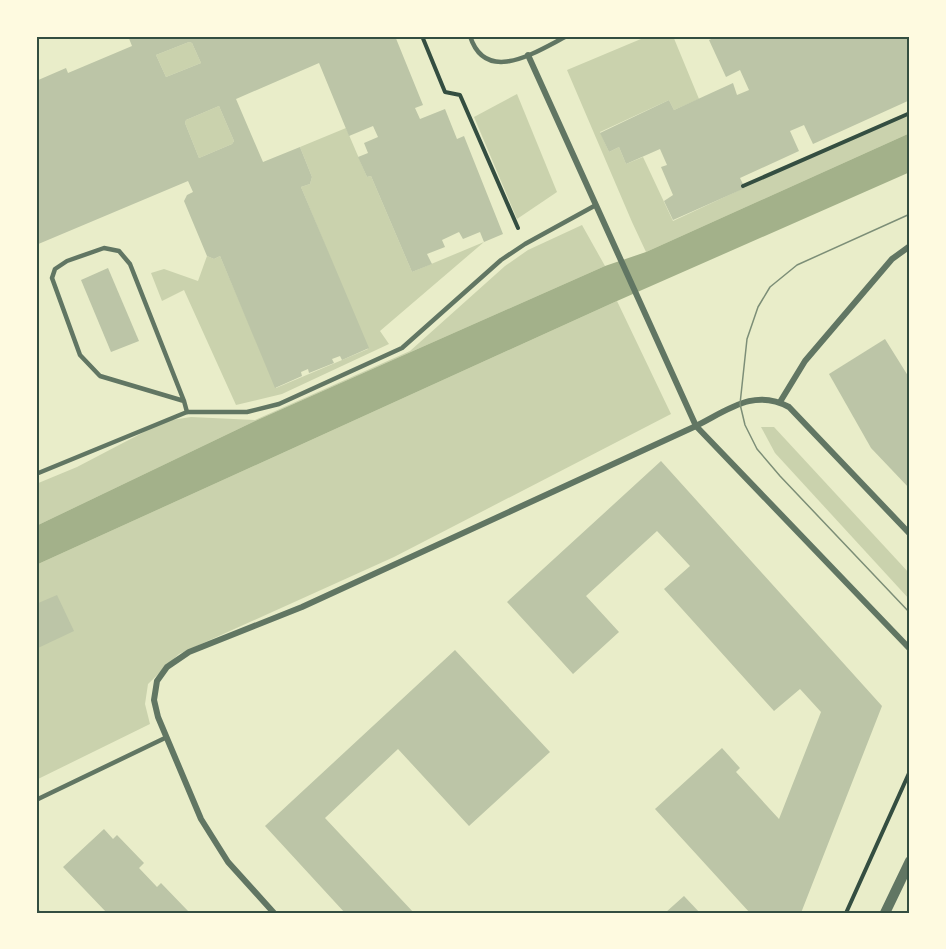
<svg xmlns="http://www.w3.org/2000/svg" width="946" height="949" font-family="Lato,sans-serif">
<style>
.green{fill:#cad2ad}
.water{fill:#a3b18a}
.building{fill:#bcc5a7;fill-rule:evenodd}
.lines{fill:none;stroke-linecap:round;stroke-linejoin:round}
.path{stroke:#344e41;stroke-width:4}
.service{stroke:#617663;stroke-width:4.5}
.minor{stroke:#617663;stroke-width:6}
.tertiary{stroke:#617663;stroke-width:10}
.tram{stroke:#7c8e77;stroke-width:1.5}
.neatline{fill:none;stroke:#344e41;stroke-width:2}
</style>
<rect width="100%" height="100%" fill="#e9edc9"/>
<!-- green -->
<g class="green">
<polygon points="648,36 673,36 699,99 674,110 669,100 600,132 609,152 619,147 626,164 643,157 673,221 744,188 744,185 910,114 910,133 646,252 632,222 567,70"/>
<polygon points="189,42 192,43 201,63 166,77 156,55"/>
<polygon points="517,94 557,192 517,219 474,117"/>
<polygon points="219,106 234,141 232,144 199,158 185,123 186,120"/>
<polygon points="346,128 367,177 371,176 412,272 484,242 380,331 389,344 282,394 236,405 184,290 162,301 151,273 164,269 198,281 207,256 214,259 220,256 276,388 368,349 301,187 310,184 312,177 300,147"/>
<polygon points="582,225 605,266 255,421 36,526 36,484 77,467 165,421 191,417 255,420 410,351 505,266 528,250"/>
<polygon points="617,301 671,414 394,557 179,654 148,684 145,704 150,724 36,780 36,565"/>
<polygon points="761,427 774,427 910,574 910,600 775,453"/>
</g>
<!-- water -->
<polygon class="water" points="910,133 910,172 617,301 36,565 36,526 255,421 605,266 646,252"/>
<!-- building -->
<g class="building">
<path d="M128,36H395L423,105L415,108L420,119L445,109L457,139L464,136L503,234L484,242L480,232L463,239L459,232L442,240L445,247L427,254L432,264L412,272L371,176L367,177L358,157L368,153L364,143L378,137L373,126L349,136L319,63L236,99L263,162L300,147L312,177L310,184L301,187L369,348L342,360L340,356L332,359L334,363L309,373L308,369L301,372L302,376L275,388L220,256L214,259L207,256L184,201L187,195L193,192L188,181L36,245V81L66,68L68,73L132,46ZM189,42L192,43L201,63L166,77L156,55ZM219,106L234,141L232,144L199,158L185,123L186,120Z"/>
<polygon points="718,36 910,36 910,100 813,144 804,125 790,131 799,151 740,178 745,188 673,220 664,201 673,195 661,167 667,165 660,149 626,164 619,147 609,152 600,133 669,100 674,110 733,83 737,95 749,90 740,70 726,77 709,40"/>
<polygon points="108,268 139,341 111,352 81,280"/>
<polygon points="885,339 910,379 910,489 871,448 829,374"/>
<polygon points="661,461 882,706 801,913 750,913 655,809 722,748 740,768 736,772 779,819 821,712 800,689 774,711 664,589 690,566 657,531 586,596 619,632 573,674 507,602"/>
<polygon points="57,595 74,631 38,648 36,644 36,604"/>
<polygon points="455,650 550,752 469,826 398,749 325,818 414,913 345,913 265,826"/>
<polygon points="104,829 113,839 117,835 144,863 139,868 157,887 161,883 188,911 185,913 107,913 63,867"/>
<polygon points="684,896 700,913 665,913"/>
</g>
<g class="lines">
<!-- path -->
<g class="path">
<polyline points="422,36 445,92 460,95 518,228"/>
<polyline points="743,186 910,113"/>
<polyline points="846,913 910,771"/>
</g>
<!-- service -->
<g class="service">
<path d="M470,36C486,86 537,51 567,36"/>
<polyline points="184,401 100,376 80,355 52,278 55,269 67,261 104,248 119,251 130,264 184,401 187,412"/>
<polyline points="36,474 187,412 247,412 279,404 402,348 501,260 525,244 596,205"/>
<polyline points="36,800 165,738"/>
<polyline points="36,909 38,913"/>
</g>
<!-- minor -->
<g class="minor">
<polyline points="528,55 696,426 910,649"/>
<polyline points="780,402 805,361 892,259 910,246"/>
<path d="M274,913L228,862L201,819L158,717L154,700L157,681L167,667L189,652L302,607L696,426C728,410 754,388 789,407L910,534"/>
</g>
<!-- tertiary -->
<polyline class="tertiary" points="885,913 910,861"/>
<!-- tram -->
<polyline class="tram" points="910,214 797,265 770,287 758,307 747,339 740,404 745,425 757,449 780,476 910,613"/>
</g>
<!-- border -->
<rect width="946" height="949" fill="none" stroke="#fefae0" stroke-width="75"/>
<rect x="38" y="38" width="870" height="874" class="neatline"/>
</svg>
